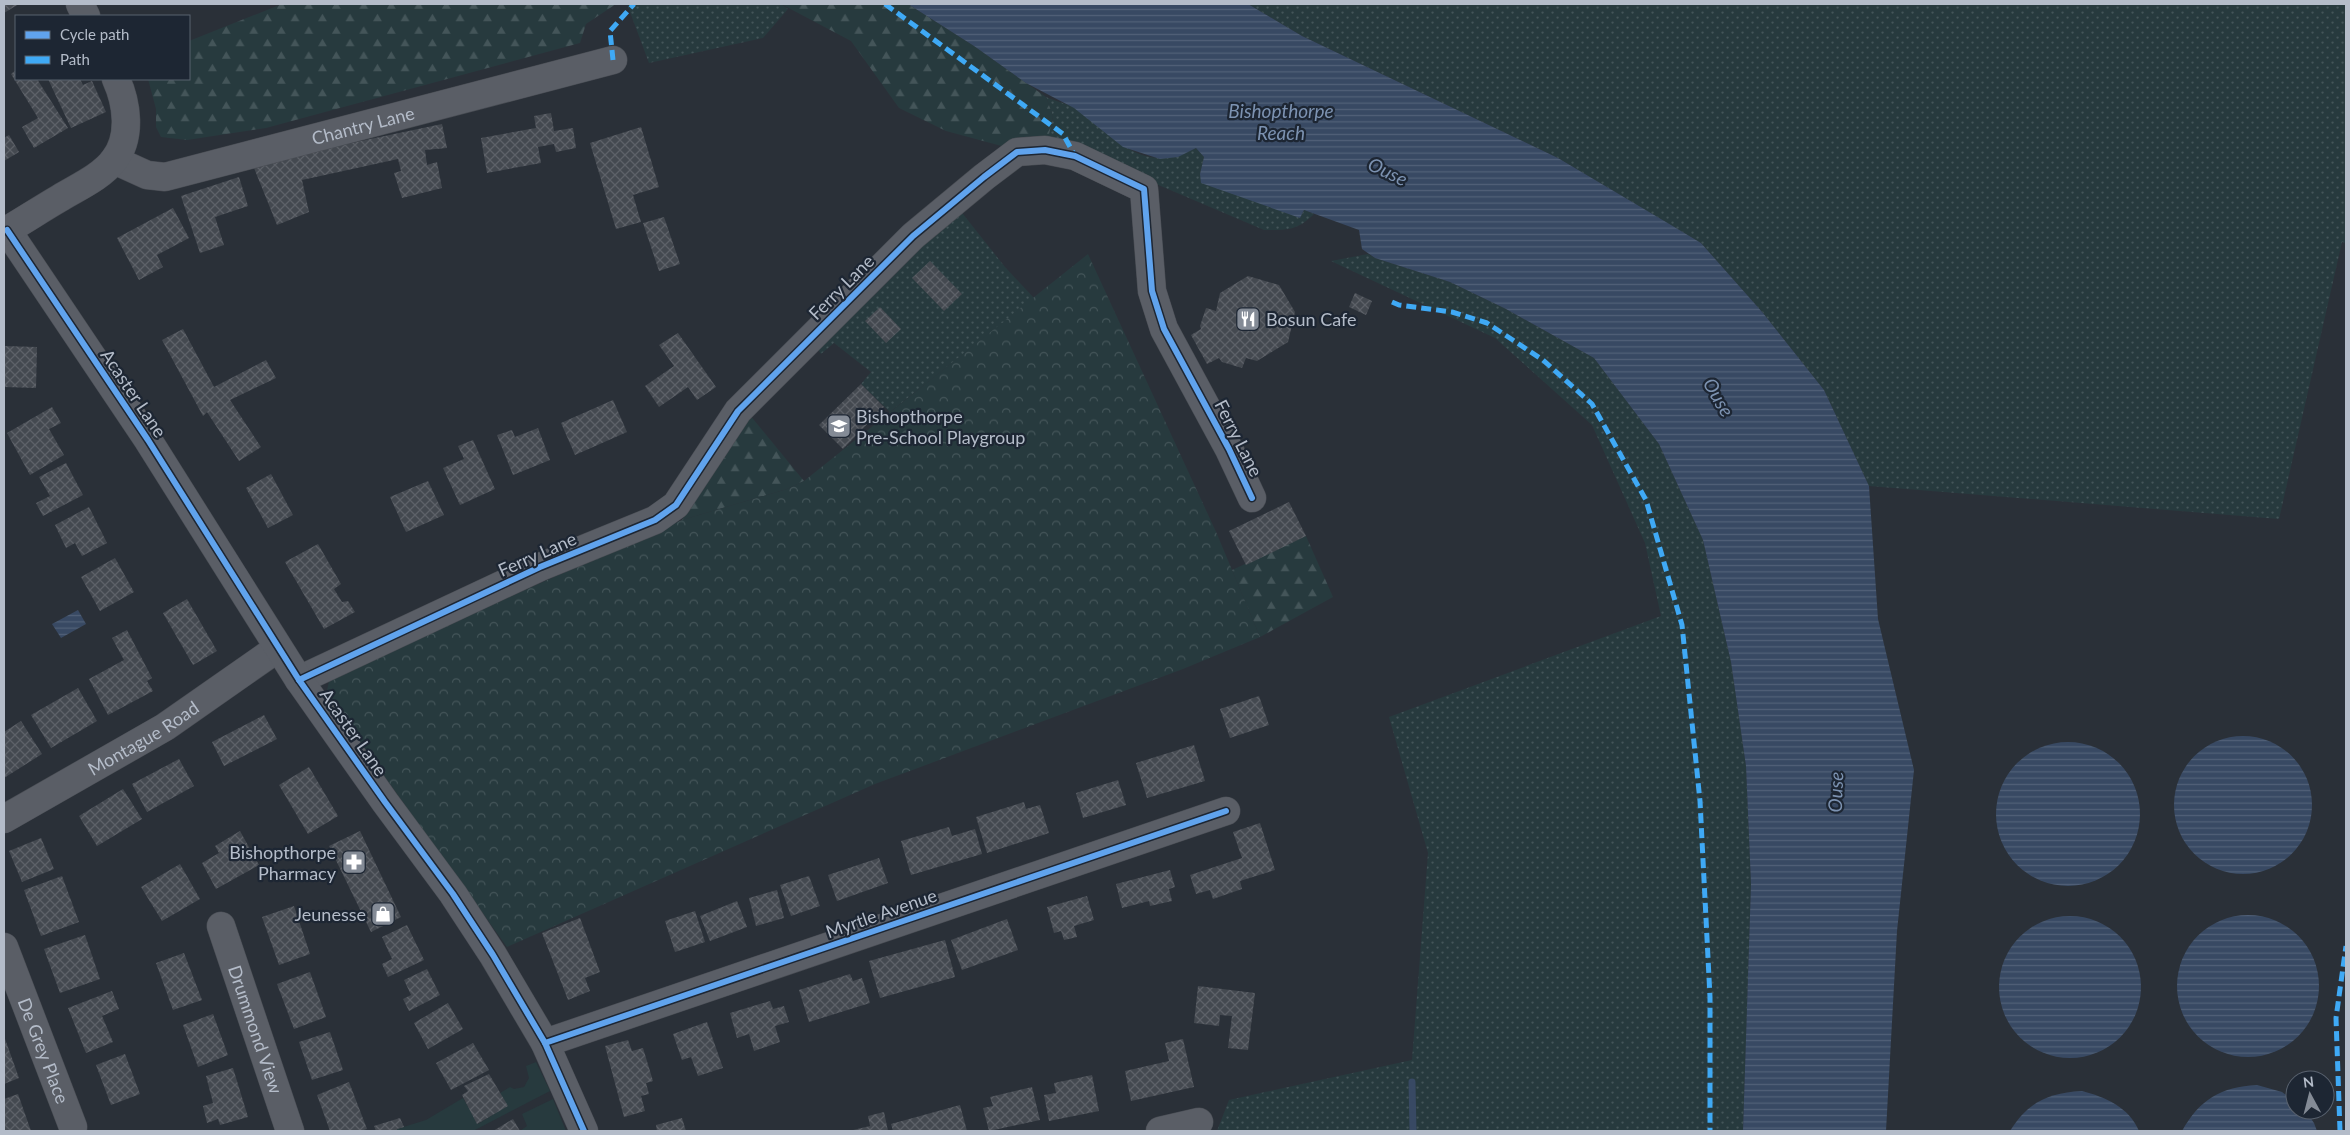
<svg xmlns="http://www.w3.org/2000/svg" width="2350" height="1135" font-family="Lato,sans-serif">
<style>
.grass{fill:url(#grass-dots)}
.forest{fill:url(#forest-firs)}
.park{fill:url(#park-crowns)}
.garden{fill:#273a3e}
.water{fill:url(#water-rules)}
.lines{fill:none;stroke-linecap:round;stroke-linejoin:round}
.stream{stroke:#384963;stroke-width:7}
.building{fill:url(#building-cross-hatch)}
.minor-casing{stroke:#484c53;stroke-width:29}
.tertiary-casing{stroke:#484c53;stroke-width:29}
.minor{stroke:#5a5e66;stroke-width:28}
.tertiary{stroke:#5a5e66;stroke-width:28}
.quiet{stroke:#3fa9f5;stroke-width:5;stroke-dasharray:10 5;stroke-linecap:butt}
.cycleway-casing{stroke:#1d2633;stroke-width:9}
.cycleway{stroke:#60a3ed;stroke-width:6}
.labels{text-anchor:middle;dominant-baseline:central;stroke-width:4.5;stroke-linejoin:round;paint-order:stroke}
.street-label{font-size:18px;fill:#b4bcc9;stroke:#1d2633}
.poi-label{font-size:18px;fill:#b4bcc9;stroke:#1d2633;text-anchor:start}
.water-label{font-size:19px;font-style:italic;fill:#7c92b1;stroke:#1d2633}
</style>
<defs>
<pattern id="grass-dots" width="8" height="8" patternUnits="userSpaceOnUse" patternTransform="scale(1.25)"><rect width="8" height="8" fill="#273a3e"/><path d="M2 2h.1M6 6h.1" fill="none" stroke="#445559" stroke-width="1.8" stroke-linecap="round"/></pattern>
<pattern id="forest-firs" width="22" height="20" patternUnits="userSpaceOnUse" patternTransform="scale(1.25)"><rect width="22" height="20" fill="#273a3e"/><path d="M5 1l3.5 6h-7zM16 11l3.5 6h-7z" fill="#445559"/></pattern>
<pattern id="park-crowns" width="20" height="18" patternUnits="userSpaceOnUse" patternTransform="scale(1.25)"><rect width="20" height="18" fill="#273a3e"/><path d="M2 6a3 3 0 1 1 6 0M12 15a3 3 0 1 1 6 0" fill="none" stroke="#445559"/></pattern>
<pattern id="water-rules" width="6" height="5" patternUnits="userSpaceOnUse" patternTransform="scale(1.25)"><rect width="6" height="5" fill="#384963"/><path d="M0 2.5h6" fill="none" stroke="#526178"/></pattern>
<pattern id="building-cross-hatch" width="8" height="8" patternUnits="userSpaceOnUse" patternTransform="scale(1.25)"><rect width="8" height="8" fill="#444950"/><path d="M0 0l8 8M0 8l8-8" fill="none" stroke="#5d6168"/></pattern>
</defs>
<rect width="100%" height="100%" fill="#2a3038"/>
<!-- grass -->
<g class="grass">
<polygon points="627,4 781,4 788,9 763,38 649,63"/>
<polygon points="1248,4 2346,4 2346,243 2342,242 2279,519 1869,486 1824,390 1763,313 1701,243 1558,158 1302,36"/>
<path d="M1046,97C1055,101 1066,103 1075,108C1119,135 1136,177 1196,148L1204,157L1200,174L1300,218L1304,210L1314,214C1297,231 1287,230 1264,230L1060,143L1047,144L1053,116Z"/>
<polygon points="959,209 1005,267 1034,298 890,412 861,384 871,372 834,343 821,354 817,348"/>
<polygon points="1368,254 1375,258 1450,282 1506,309 1594,358 1659,444 1703,540 1731,662 1746,766 1751,884 1743,1131 1217,1131 1229,1100 1412,1060 1428,853 1389,717 1661,616 1645,543 1592,425 1495,338 1331,261"/>
</g>
<!-- forest -->
<g class="forest">
<polygon points="282,4 616,4 586,24 580,43 266,128 187,140 161,137 156,127 156,109 148,79 189,79 189,41"/>
<polygon points="781,4 908,4 974,46 1046,97 1053,116 1047,144 1009,148 946,131 899,108 851,41"/>
<polygon points="749,414 804,481 787,489 682,520 725,449"/>
<polygon points="1306,536 1333,597 1260,637 1232,570"/>
</g>
<!-- park -->
<polygon class="park" points="1088,254 1217,534 1260,637 1183,669 875,784 507,947 326,695 330,677 682,520 787,489 804,481"/>
<!-- garden -->
<g class="garden">
<polygon points="536,1062 550,1091 473,1131 397,1131 397,1129 426,1120 463,1098 478,1124 507,1106 500,1093 510,1087 514,1089 524,1087 529,1078 526,1066"/>
<polygon points="553,1099 566,1131 520,1131 527,1126 522,1114"/>
</g>
<!-- water -->
<g class="water">
<polygon points="908,4 1248,4 1302,36 1558,158 1671,225 1701,243 1763,313 1824,390 1869,486 1878,619 1914,770 1897,931 1886,1131 1743,1131 1751,884 1746,766 1731,662 1703,540 1659,444 1594,358 1506,309 1450,282 1375,258 1362,249 1359,230 1304,210 1300,218 1201,183 1200,174 1204,157 1196,148 1178,157 1160,159 1123,147 1074,108 1026,83 974,46"/>
<polygon points="78,610 86,624 61,638 52,624"/>
<circle cx="2243" cy="805" r="69"/>
<circle cx="2068" cy="814" r="72"/>
<circle cx="2248" cy="986" r="71"/>
<circle cx="2070" cy="987" r="71"/>
<path d="M2257,1085L2282,1092L2295,1102V1110H2305L2314,1123L2317,1131H2182C2200,1099 2221,1087 2257,1085Z"/>
<path d="M2082,1091C2105,1097 2129,1107 2139,1131H2010C2028,1102 2048,1093 2082,1091Z"/>
</g>
<g class="lines">
<!-- stream -->
<polyline class="stream" points="1412,1082 1413,1131"/>
</g>
<!-- building -->
<g class="building">
<polygon points="4,4 19,4 4,13"/>
<polygon points="16,70 16,79 37,79 68,128 34,148 22,127 38,118 11,74"/>
<polygon points="48,79 80,79 83,85 92,81 106,112 71,128"/>
<polygon points="551,113 554,131 573,128 576,148 556,152 554,144 538,147 541,163 487,173 481,138 536,128 534,116"/>
<polygon points="442,124 447,148 425,150 427,165 437,162 442,188 402,198 394,173 401,171 398,159 302,180 309,212 277,225 254,168 294,155"/>
<polygon points="641,127 659,187 633,195 641,222 616,229 590,143"/>
<polygon points="9,135 19,152 4,161 4,138"/>
<polygon points="239,177 248,206 215,217 224,245 200,253 181,196"/>
<polygon points="173,208 189,238 157,255 163,267 139,280 117,238"/>
<polygon points="664,217 680,264 659,271 643,223"/>
<polygon points="930,261 962,294 944,311 912,278"/>
<polygon points="1248,276 1279,285 1295,312 1288,342 1257,361 1246,358 1242,368 1222,362 1219,358 1207,364 1191,335 1201,329 1200,326 1206,308 1216,311 1220,293"/>
<polygon points="1355,293 1372,301 1366,315 1349,307"/>
<polygon points="880,307 901,329 886,343 865,321"/>
<polygon points="183,329 214,387 266,360 276,378 230,400 261,447 239,461 207,412 203,416 162,340"/>
<polygon points="678,333 716,387 697,400 688,387 659,407 645,386 674,366 659,345"/>
<polygon points="4,346 37,347 36,388 4,387"/>
<polygon points="861,384 884,407 843,449 819,425"/>
<polygon points="613,400 627,432 575,455 561,423"/>
<polygon points="52,407 61,423 49,429 64,455 30,475 7,433"/>
<polygon points="538,428 550,460 513,475 497,435 512,430 515,437"/>
<polygon points="473,440 495,489 460,505 443,468 464,459 458,446"/>
<polygon points="66,463 83,495 43,516 36,503 50,496 39,477"/>
<polygon points="271,474 293,515 268,528 246,488"/>
<polygon points="428,481 444,515 406,532 390,497"/>
<polygon points="1289,502 1306,536 1246,565 1229,531"/>
<polygon points="89,507 107,543 82,556 75,543 66,548 55,525"/>
<polygon points="318,544 341,584 334,589 342,602 348,601 355,612 324,629 285,562"/>
<polygon points="115,558 134,592 100,611 81,577"/>
<polygon points="187,599 217,651 193,665 163,613"/>
<polygon points="127,630 152,678 147,681 153,691 108,715 89,679 124,660 112,638"/>
<polygon points="78,688 97,721 51,748 31,715"/>
<polygon points="1259,696 1269,725 1230,738 1220,709"/>
<polygon points="264,715 277,739 224,766 212,742"/>
<polygon points="21,721 42,754 4,778 4,732"/>
<polygon points="1194,745 1205,781 1147,798 1136,763"/>
<polygon points="179,759 194,786 147,812 132,784"/>
<polygon points="309,767 338,816 308,834 279,785"/>
<polygon points="1118,780 1126,805 1083,818 1076,793"/>
<polygon points="123,789 142,819 97,846 79,816"/>
<polygon points="1024,802 1026,809 1040,805 1049,833 987,853 976,817"/>
<polygon points="1260,823 1275,870 1240,881 1242,889 1213,899 1210,890 1196,894 1190,875 1242,858 1233,832"/>
<polygon points="949,827 952,836 975,829 982,854 911,875 901,841"/>
<polygon points="240,831 259,865 216,889 202,863 219,853 215,846"/>
<polygon points="360,831 401,917 371,932 329,846"/>
<polygon points="41,838 54,869 22,882 9,851"/>
<polygon points="879,858 888,883 837,901 828,875"/>
<polygon points="180,864 200,899 162,921 141,887"/>
<polygon points="1170,870 1175,887 1169,889 1172,901 1150,906 1149,901 1122,908 1116,884"/>
<polygon points="62,876 79,922 41,936 24,890"/>
<polygon points="809,876 820,906 791,916 780,885"/>
<polygon points="777,890 784,918 756,926 749,898"/>
<polygon points="1087,896 1094,920 1074,926 1077,937 1064,940 1061,931 1054,933 1047,907"/>
<polygon points="737,901 747,927 710,941 700,916"/>
<polygon points="294,906 310,954 279,965 262,917"/>
<polygon points="695,911 705,942 675,952 665,921"/>
<polygon points="580,918 600,972 585,978 590,991 568,1000 542,933"/>
<polygon points="1007,919 1018,950 962,970 951,940"/>
<polygon points="407,925 424,960 388,977 382,964 392,959 382,937"/>
<polygon points="85,935 100,979 60,993 44,949"/>
<polygon points="945,940 955,977 880,998 869,961"/>
<polygon points="184,953 202,1000 173,1010 156,963"/>
<polygon points="427,969 440,995 409,1011 403,999 411,995 404,980"/>
<polygon points="310,972 326,1017 294,1029 277,984"/>
<polygon points="850,974 853,981 862,978 870,1003 809,1022 799,990"/>
<polygon points="1198,986 1255,993 1248,1050 1228,1048 1232,1016 1220,1015 1219,1026 1194,1023"/>
<polygon points="112,991 119,1009 102,1016 113,1042 86,1053 68,1008"/>
<polygon points="770,1001 773,1009 784,1006 789,1022 775,1026 780,1042 754,1051 749,1034 737,1038 730,1013"/>
<polygon points="448,1003 463,1029 428,1049 414,1023"/>
<polygon points="213,1014 228,1055 198,1067 183,1025"/>
<polygon points="707,1022 723,1068 698,1076 691,1057 682,1060 673,1034"/>
<polygon points="330,1032 343,1070 312,1080 299,1042"/>
<polygon points="4,1036 19,1078 4,1084"/>
<polygon points="1183,1039 1194,1087 1131,1101 1125,1071 1169,1061 1165,1043"/>
<polygon points="628,1040 632,1051 643,1048 653,1081 646,1083 649,1094 641,1096 645,1111 624,1117 605,1046"/>
<polygon points="473,1043 489,1070 451,1090 436,1063"/>
<polygon points="125,1054 140,1094 111,1105 96,1065"/>
<polygon points="233,1068 248,1117 220,1125 218,1119 207,1123 203,1106 213,1103 206,1076"/>
<polygon points="489,1074 508,1106 477,1124 462,1095 468,1091 464,1086"/>
<polygon points="1092,1075 1099,1111 1049,1121 1044,1095 1056,1093 1054,1083"/>
<polygon points="349,1082 367,1129 360,1131 330,1131 317,1095"/>
<polygon points="1032,1087 1040,1120 989,1131 983,1108 993,1106 990,1097"/>
<polygon points="18,1094 31,1131 4,1131 4,1099"/>
<polygon points="960,1105 967,1131 893,1131 891,1124"/>
<polygon points="884,1112 888,1131 849,1131 870,1126 868,1116"/>
<polygon points="400,1118 404,1127 397,1129 397,1131 376,1131 374,1126"/>
<polygon points="682,1118 686,1131 657,1131 656,1125"/>
<polygon points="513,1119 520,1131 493,1131"/>
</g>
<g class="lines">
<!-- minor casing -->
<g class="minor-casing">
<g id="minor">
<path id="s1" d="M114,160L147,175L165,177L613,60"/>
<polyline points="299,680 540,567 655,520 676,505 738,411 913,236 984,177 1017,152 1045,150 1075,156 1144,189 1152,291 1164,329 1229,449 1252,498"/>
<path id="s2" d="M4,819L165,727L278,648"/>
<path id="s3" d="M221,926L290,1131"/>
<path id="s4" d="M4,947L73,1127"/>
<polyline points="545,1043 1226,811"/>
<polyline points="1160,1131 1199,1122"/>
</g>
</g>
<!-- tertiary casing -->
<g class="tertiary-casing">
<g id="tertiary">
<polyline points="80,4 86,16"/>
<polyline points="7,230 148,440 299,680 385,802 453,894 493,955 545,1043 584,1131"/>
<path d="M4,232C23,221 41,209 60,198C78,187 101,177 114,160C132,137 127,103 116,79"/>
</g>
</g>
<!-- minor -->
<use href="#minor" class="minor"/>
<!-- tertiary -->
<use href="#tertiary" class="tertiary"/>
<!-- quiet -->
<g class="quiet">
<polyline points="885,4 1063,134 1075,156"/>
<polyline points="613,60 610,31 634,4"/>
<polyline points="1392,302 1399,305 1452,312 1487,323 1543,360 1592,404 1646,500 1682,625 1700,801 1710,997 1710,1131"/>
<polyline points="2340,1131 2336,1018 2346,946"/>
</g>
<!-- cycleway casing -->
<g class="cycleway-casing">
<g id="cycleway">
<polyline points="7,230 148,440 299,680 385,802 453,894 493,955 545,1043 584,1131"/>
<polyline points="299,680 540,567 655,520 676,505 738,411 913,236 984,177 1017,152 1045,150 1075,156 1144,189 1152,291 1164,329 1229,449 1252,498"/>
<polyline points="545,1043 1226,811"/>
</g>
</g>
<!-- cycleway -->
<use href="#cycleway" class="cycleway"/>
</g>
<!-- icons -->
<defs>
<g id="restaurant-square" transform="scale(1.25)"><rect x="-9" y="-9" width="18" height="18" rx="4" fill="#848b96" stroke="#1d2633"/><path d="M-5-6h1v4h1v-4h1v4h1v-4h1v5L-1.5 .5V6h-2V.5L-5-1ZM5-6V6H3V1.5H1.5Q1.5-4 5-6Z" fill="#fff"/></g>
<g id="school-square" transform="scale(1.25)"><rect x="-9" y="-9" width="18" height="18" rx="4" fill="#848b96" stroke="#1d2633"/><path d="M0-5L7-2L0 1L-7-2ZM-4 1L0 2.5L4 1V4Q0 6-4 4Z" fill="#fff"/></g>
<g id="pharmacy-square" transform="scale(1.25)"><rect x="-9" y="-9" width="18" height="18" rx="4" fill="#848b96" stroke="#1d2633"/><path d="M-2-6h4v4h4v4h-4v4h-4v-4h-4v-4h4Z" fill="#fff"/></g>
<g id="shop-square" transform="scale(1.25)"><rect x="-9" y="-9" width="18" height="18" rx="4" fill="#848b96" stroke="#1d2633"/><path d="M-5-2.5h2.3a2.7 3.5 0 0 1 5.4 0H5L5.5 6h-11ZM-1.5-2.5h3a1.5 2.3 0 0 0-3 0Z" fill="#fff"/></g>
</defs>
<g fill-rule="evenodd">
<use href="#restaurant-square" x="1248" y="319"/>
<use href="#school-square" x="839" y="426"/>
<use href="#pharmacy-square" x="354" y="862"/>
<use href="#shop-square" x="383" y="914"/>
</g>
<g class="labels">
<!-- street labels -->
<g class="street-label">
<text stroke="none"><textPath href="#s1" startOffset="259">Chantry Lane</textPath></text>
<text transform="translate(841 287) rotate(-45)">Ferry Lane</text>
<text transform="translate(134 393) rotate(56)">Acaster Lane</text>
<text transform="translate(1239 438) rotate(63)">Ferry Lane</text>
<text transform="translate(537 554) rotate(-24)">Ferry Lane</text>
<text transform="translate(354 732) rotate(55)">Acaster Lane</text>
<text stroke="none"><textPath href="#s2" startOffset="161">Montague Road</textPath></text>
<text transform="translate(881 913) rotate(-19)">Myrtle Avenue</text>
<text stroke="none"><textPath href="#s3" startOffset="109">Drummond View</textPath></text>
<text stroke="none"><textPath href="#s4" startOffset="111">De Grey Place</textPath></text>
</g>
<!-- poi labels -->
<g class="poi-label">
<text x="1266" y="319">Bosun Cafe</text>
<text x="856" y="416">Bishopthorpe<tspan x="856" dy="21">Pre-School Playgroup</tspan></text>
<text x="336" y="852" text-anchor="end">Bishopthorpe<tspan x="336" dy="21">Pharmacy</tspan></text>
<text x="366" y="914" text-anchor="end">Jeunesse</text>
</g>
<!-- water labels -->
<g class="water-label">
<text x="1281" y="110">Bishopthorpe<tspan x="1281" dy="22">Reach</tspan></text>
<text transform="translate(1388 171) rotate(26)">Ouse</text>
<text transform="translate(1719 397) rotate(60)">Ouse</text>
<text transform="translate(1835 792) rotate(-88)">Ouse</text>
</g>
</g>
<!-- border -->
<rect width="2350" height="1135" fill="none" stroke="#b4bcc9" stroke-width="10"/>
<!-- legend -->
<rect x="15" y="15" width="175" height="65" fill="#1d2633" stroke="#59626f"/>
<rect x="25" y="31" width="25" height="8" fill="#60a3ed" stroke="#59626f"/>
<text x="60" y="40" font-size="15" fill="#b4bcc9">Cycle path</text>
<rect x="25" y="56" width="25" height="8" fill="#3fa9f5" stroke="#59626f"/>
<text x="60" y="65" font-size="15" fill="#b4bcc9">Path</text>
<!-- north arrow -->
<g transform="translate(2310 1095) rotate(353)"><circle r="24" fill="#1d2633" stroke="#59626f"/>
<path d="M0-4L9 19L0 12L-9 19Z" fill="#848b96"/>
<text y="-8" font-size="14" font-weight="bold" text-anchor="middle" fill="#b4bcc9">N</text>
</g>
</svg>
